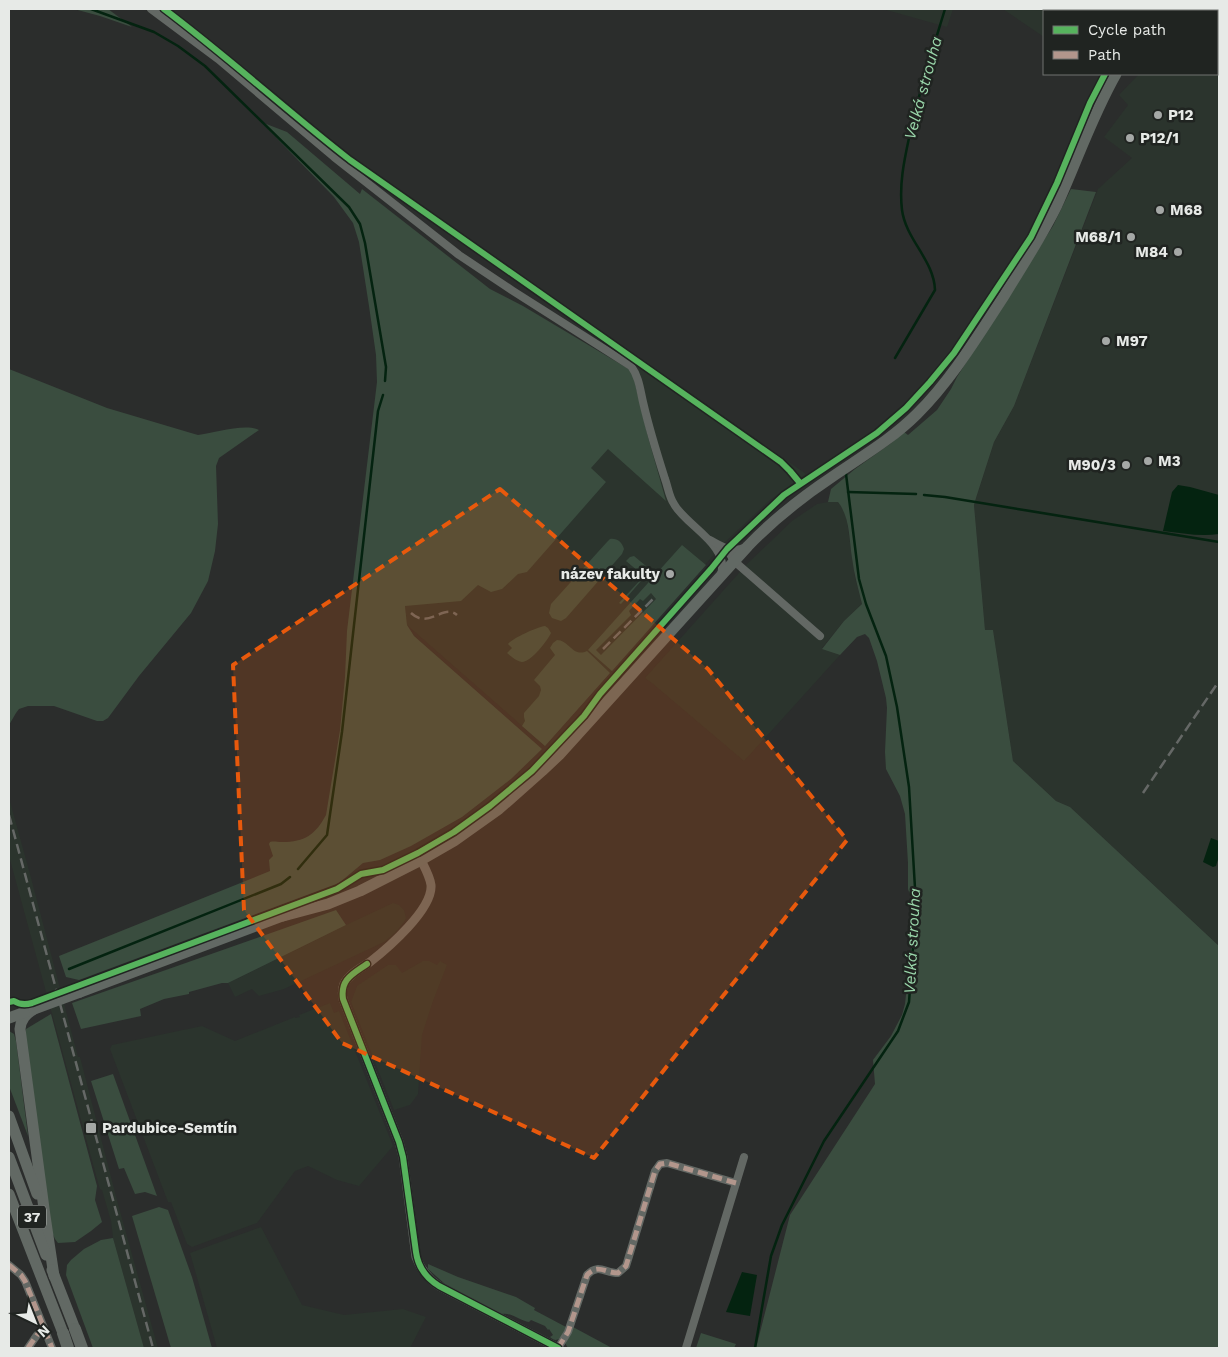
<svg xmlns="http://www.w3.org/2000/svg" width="1228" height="1357" font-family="'Work Sans',sans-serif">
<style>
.built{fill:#2b342d}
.green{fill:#3a4d3f;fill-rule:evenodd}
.water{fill:#042310}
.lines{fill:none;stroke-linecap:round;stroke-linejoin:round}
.stream{stroke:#042310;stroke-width:2.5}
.minor{stroke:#636864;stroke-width:8}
.tertiary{stroke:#636864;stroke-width:9}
.primary{stroke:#626964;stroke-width:11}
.trunk{stroke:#616863;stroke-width:12}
.rail{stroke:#656866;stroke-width:2.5;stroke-dasharray:10 5;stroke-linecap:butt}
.primary-bridge{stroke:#626964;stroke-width:11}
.quiet{stroke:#b2968c;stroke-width:5;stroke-dasharray:10 5;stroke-linecap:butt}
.cycleway-casing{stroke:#202421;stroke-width:9}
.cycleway{stroke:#56b35d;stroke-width:6}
.marked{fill:#e8590c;fill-opacity:0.2;stroke:#e8590c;stroke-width:4;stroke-dasharray:10 6;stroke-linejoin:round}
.poi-dot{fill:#a5a8a6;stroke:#202421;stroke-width:2}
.labels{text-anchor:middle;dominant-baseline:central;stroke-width:5;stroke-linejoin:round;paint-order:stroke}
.shield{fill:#202421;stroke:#abafac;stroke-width:1}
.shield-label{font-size:14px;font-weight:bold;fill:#e7eae7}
.poi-label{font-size:15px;font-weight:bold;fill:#e7eae7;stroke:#202421;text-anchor:start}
.water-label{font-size:16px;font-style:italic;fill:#99d6aa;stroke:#202421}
</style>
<rect width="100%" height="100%" fill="#2b2d2c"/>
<!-- built -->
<g class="built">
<polygon points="883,9 953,9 947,27"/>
<polygon points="1003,9 1134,9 1132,11 1044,11 1044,37"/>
<polygon points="1210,9 1219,9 1219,946 1070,807 1056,801 1013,761 993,630 985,630 974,505 994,442 1014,406 1098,189 1132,158 1104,137 1128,105 1119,95 1139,74 1217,74 1217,11 1207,11"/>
<polygon points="644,360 806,474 770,500 725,542 545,746 407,625 405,606 631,371"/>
<polygon points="828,502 838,502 844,509 847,521 855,578 862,604 844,621 822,648 840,655 744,761 652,683 645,678 747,564 792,521 817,504"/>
<polygon points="9,798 30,874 78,1057 80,1057 118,1204 158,1348 144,1348 113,1238 111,1221 102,1190 100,1189 99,1186 9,856"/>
<polygon points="393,903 399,905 404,910 406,918 404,922 395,933 384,942 284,989 259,996 252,989 235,997 228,983 346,925"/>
<polygon points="423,961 429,961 437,965 440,961 447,965 433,1001 422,1035 418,1094 410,1105 394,1110 351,1002 357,986 388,965 396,965 402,973"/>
<polygon points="330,1003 334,1013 339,1011 393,1146 359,1186 337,1180 308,1166 295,1171 257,1223 192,1247 187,1244 171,1202 168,1202 110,1049 112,1045 202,1026 235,1041 295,1017 295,1018 300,1017 299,1015"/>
<polygon points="261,1227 302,1305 344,1315 403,1309 426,1317 410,1348 217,1348 190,1253"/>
</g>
<!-- green -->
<g class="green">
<polygon points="74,9 108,9 132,27 100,16"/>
<path d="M261,122L287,132L360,194L362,189L490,289L523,306L632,371L648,437L666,501L608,449L591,468L606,482L527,572L518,574L502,589L491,592L478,585L461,601L405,606L407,625L414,636L542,749L511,779L462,817L411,846L380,860L363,863L339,883L79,980L66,977L59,956L270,871L269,860L273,856L269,844L270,842C274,841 277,842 282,842C305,842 315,835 326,815L340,730L345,677L347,631L377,382L376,355L369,306L359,242L353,223L334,197Z"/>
<path d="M1071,189L1096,192L1014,406L994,442L976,498L974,505L985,630H993L1013,761L1056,801L1070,807L1219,946V1348H756L790,1215L875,1084L873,1060L891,1036L902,1015L905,1004L913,930V912L911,898L908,889V863L905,814L900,796L886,769L885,752L887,708L886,698L877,661L869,638L865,634L857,637L840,655L822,649L844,621L862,604C858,588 854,574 852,558C849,539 850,517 838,502H828L831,489L855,469L890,444L904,432L908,435L937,410L951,389L957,377L1053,226Z"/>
<path d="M9,369L107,408L191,433L198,435C213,433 246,423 259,430L219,458L216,466L218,524L215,551L208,581L191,613L139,676L108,718L103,721H97L54,706H28L19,709L16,713L9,725Z"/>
<path d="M610,539C617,538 622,542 624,549L622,554L566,618L561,621L552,618L549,613L551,604L607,542Z"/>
<path d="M682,545L706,565L612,671L588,650ZM651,593L656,599L601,655L596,650L631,615L629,611L640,599L643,601Z"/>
<polygon points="634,556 646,566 648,571 647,574 621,604 619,603 644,576 626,561 630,557"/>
<path d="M545,626L548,628L551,633C548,640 531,662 522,662C516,661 512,657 507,653L512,648L508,644C513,638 537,627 545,626Z"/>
<path d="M557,640C569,640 573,658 587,651L610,673L545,746L522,726L525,721L524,717V713L539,696L541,690L540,686L534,680L555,655L550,648L553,643Z"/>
<polygon points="336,910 346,925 228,983 222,983 189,992 189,994 164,999 140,1009 141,1016 81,1029 72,1003"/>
<polygon points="51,1014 97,1186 95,1200 102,1222 91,1231 75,1242 58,1243 55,1239 51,1230 25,1037 26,1029"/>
<polygon points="9,1031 14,1034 16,1041 28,1136 9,1086"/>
<polygon points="113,1074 157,1196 145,1192 135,1194 124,1168 119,1169 91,1081"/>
<polygon points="159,1207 168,1210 192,1277 212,1348 171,1348 132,1216"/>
<polygon points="113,1238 144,1348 93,1348 66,1275 67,1265 71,1260 84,1249 101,1240"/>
<path d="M428,1264L458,1277L516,1297L535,1308L534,1310L566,1327C564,1335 558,1345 550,1337L553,1335L549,1329L548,1330L545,1326L531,1320L529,1322C520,1321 511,1312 502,1314L445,1284L428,1269Z"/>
<polygon points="573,1327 612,1348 568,1348 565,1343"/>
<polygon points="701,1333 736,1344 734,1348 696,1348"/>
</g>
<!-- water -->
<g class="water">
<path d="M1178,485L1190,487L1219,495V534C1201,537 1181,533 1163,531L1172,492Z"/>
<polygon points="1211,838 1219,841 1219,856 1216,866 1213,867 1203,862"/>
<polygon points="742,1272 757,1275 750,1316 726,1312"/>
</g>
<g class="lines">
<!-- stream -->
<g class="stream">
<polyline points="91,9 154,32 178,46 205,66 349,207 360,224 365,243 386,367 385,381"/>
<path d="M895,358L935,290C934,260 906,240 902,210C899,185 904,161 909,138C918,94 932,52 945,9"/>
<polyline points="848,492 916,494"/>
<polyline points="924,495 945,497 1219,542"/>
<polyline points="298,869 327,835 342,732 378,411 383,395"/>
<polyline points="69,969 281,884 290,877"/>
<polyline points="755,1348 771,1256 782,1225 824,1141 898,1031 909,1002 916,905 909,787 897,707 886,656 866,604 859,579 846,474"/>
</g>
<!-- minor -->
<g class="minor">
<path d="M151,9L218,59L334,157L459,255L513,291L631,366C639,377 640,389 643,402C649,428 657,454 665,479C668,487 669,497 674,504C685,525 730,545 721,574"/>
<path d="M710,540C723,547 732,554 746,547"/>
<polyline points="727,549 734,561 820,636"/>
<polyline points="9,1265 21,1275 25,1281 52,1348"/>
<polyline points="28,1348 37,1335 44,1328"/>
<path d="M558,1348L568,1332L587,1275C598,1263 605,1273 618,1273L626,1266L655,1171L660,1164L667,1163L736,1183"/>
<polyline points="686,1348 744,1157"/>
</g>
<!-- tertiary -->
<path class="tertiary" d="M421,860C425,868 430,877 431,885C433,909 388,948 370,962C361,968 349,974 344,984C342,989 342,994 343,999L399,1142L403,1157L416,1257C421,1270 428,1279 439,1286L558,1348"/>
<!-- primary -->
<g class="primary">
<polyline points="1153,11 1154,9"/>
<path d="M283,916L328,904L360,891L421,860L454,841L499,809L542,771L559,755L748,546C773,520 802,497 832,477C861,457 892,439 917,414C952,379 977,337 1004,296C1022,266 1042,236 1057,205C1077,161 1092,116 1116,74"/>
<polyline points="80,992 290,913"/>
<path d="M34,1009C26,1014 21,1019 20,1029L45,1216L54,1276"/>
<polyline points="9,1018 31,1010"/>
<polyline points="9,1116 37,1194"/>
<polyline points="9,1157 46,1255"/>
<polyline points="9,1194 63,1333"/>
<polyline points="52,1270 75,1329"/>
</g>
<!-- trunk -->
<g class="trunk">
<polyline points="75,1329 82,1348"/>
<polyline points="63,1333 68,1348"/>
</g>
<!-- rail -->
<g class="rail">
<path d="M411,613C429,630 443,603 457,615"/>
<polyline points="603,649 654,598"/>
<polyline points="1143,793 1219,681"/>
<polyline points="9,815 153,1348"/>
</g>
<!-- primary-bridge -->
<polyline class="primary-bridge" points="34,1009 80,992"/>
<!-- quiet -->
<g class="quiet">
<polyline points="9,1265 21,1275 25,1281 52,1348"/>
<polyline points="28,1348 37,1335 44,1328"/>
<path d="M558,1348L568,1332L587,1275C598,1263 605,1273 618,1273L626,1266L655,1171L660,1164L667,1163L736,1183"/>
</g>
<!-- cycleway casing -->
<g class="cycleway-casing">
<g id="cycleway">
<path d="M164,9C228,57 287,111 350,160L781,462L790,471L800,483"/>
<path d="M367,964C353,974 340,979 343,999L399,1142L403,1157L416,1252C418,1267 426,1278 439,1286L558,1348"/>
<path d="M9,1002L14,1001C20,1005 25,1005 32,1003L337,889L361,874L383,870L418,853L454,832L490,806L532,771L584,716L600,694L711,569L727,549L784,495L877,433L906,408L930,382L954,353L1031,237L1057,183L1090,103L1105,74"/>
</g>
</g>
<!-- cycleway -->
<use href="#cycleway" class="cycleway"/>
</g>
<!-- marked area -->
<path class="marked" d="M500,489L708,669L847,840L594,1158L342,1043L244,910L233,665Z"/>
<!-- markers -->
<g class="poi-dot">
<circle cx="1158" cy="115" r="5"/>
<circle cx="1130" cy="138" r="5"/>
<circle cx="1160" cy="210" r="5"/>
<circle cx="1131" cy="237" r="5"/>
<circle cx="1178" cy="252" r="5"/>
<circle cx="1106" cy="341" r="5"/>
<circle cx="1148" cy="461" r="5"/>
<circle cx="1126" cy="465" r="5"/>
<circle cx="670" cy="574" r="5"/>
<rect x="85" y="1122" width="12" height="12" rx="2.5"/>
</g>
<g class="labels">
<!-- shield labels -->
<rect class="shield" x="18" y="1205.5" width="28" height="23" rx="4"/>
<g class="shield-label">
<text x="32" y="1217">37</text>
</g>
<!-- poi labels -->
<g class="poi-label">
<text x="1168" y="115">P12</text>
<text x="1140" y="138">P12/1</text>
<text x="1170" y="210">M68</text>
<text x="1121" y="237" text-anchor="end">M68/1</text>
<text x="1168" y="252" text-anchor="end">M84</text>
<text x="1116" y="341">M97</text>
<text x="1158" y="461">M3</text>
<text x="1116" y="465" text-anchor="end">M90/3</text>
<text x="660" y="574" text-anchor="end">název fakulty</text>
<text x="102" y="1128">Pardubice-Semtín</text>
</g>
<!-- water labels -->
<g class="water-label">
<text transform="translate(923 88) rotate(-75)">Velká strouha</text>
<text transform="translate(912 941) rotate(-87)">Velká strouha</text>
</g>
</g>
<!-- border -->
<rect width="1228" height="1357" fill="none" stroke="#e7eae7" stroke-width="20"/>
<!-- legend -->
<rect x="1043" y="10" width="175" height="65" fill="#202421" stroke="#707370"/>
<rect x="1053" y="26" width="25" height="8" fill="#56b35d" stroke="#707370"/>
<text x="1088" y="35" font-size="15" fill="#e7eae7">Cycle path</text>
<rect x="1053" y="51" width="25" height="8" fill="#b2968c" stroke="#707370"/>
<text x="1088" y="60" font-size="15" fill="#e7eae7">Path</text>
<!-- north arrow -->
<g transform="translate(35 1322) rotate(137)" stroke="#202421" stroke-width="4" paint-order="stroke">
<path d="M0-4L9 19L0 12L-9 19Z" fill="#e7eae7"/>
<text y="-8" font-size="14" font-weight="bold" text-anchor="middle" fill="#e7eae7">N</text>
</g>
</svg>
